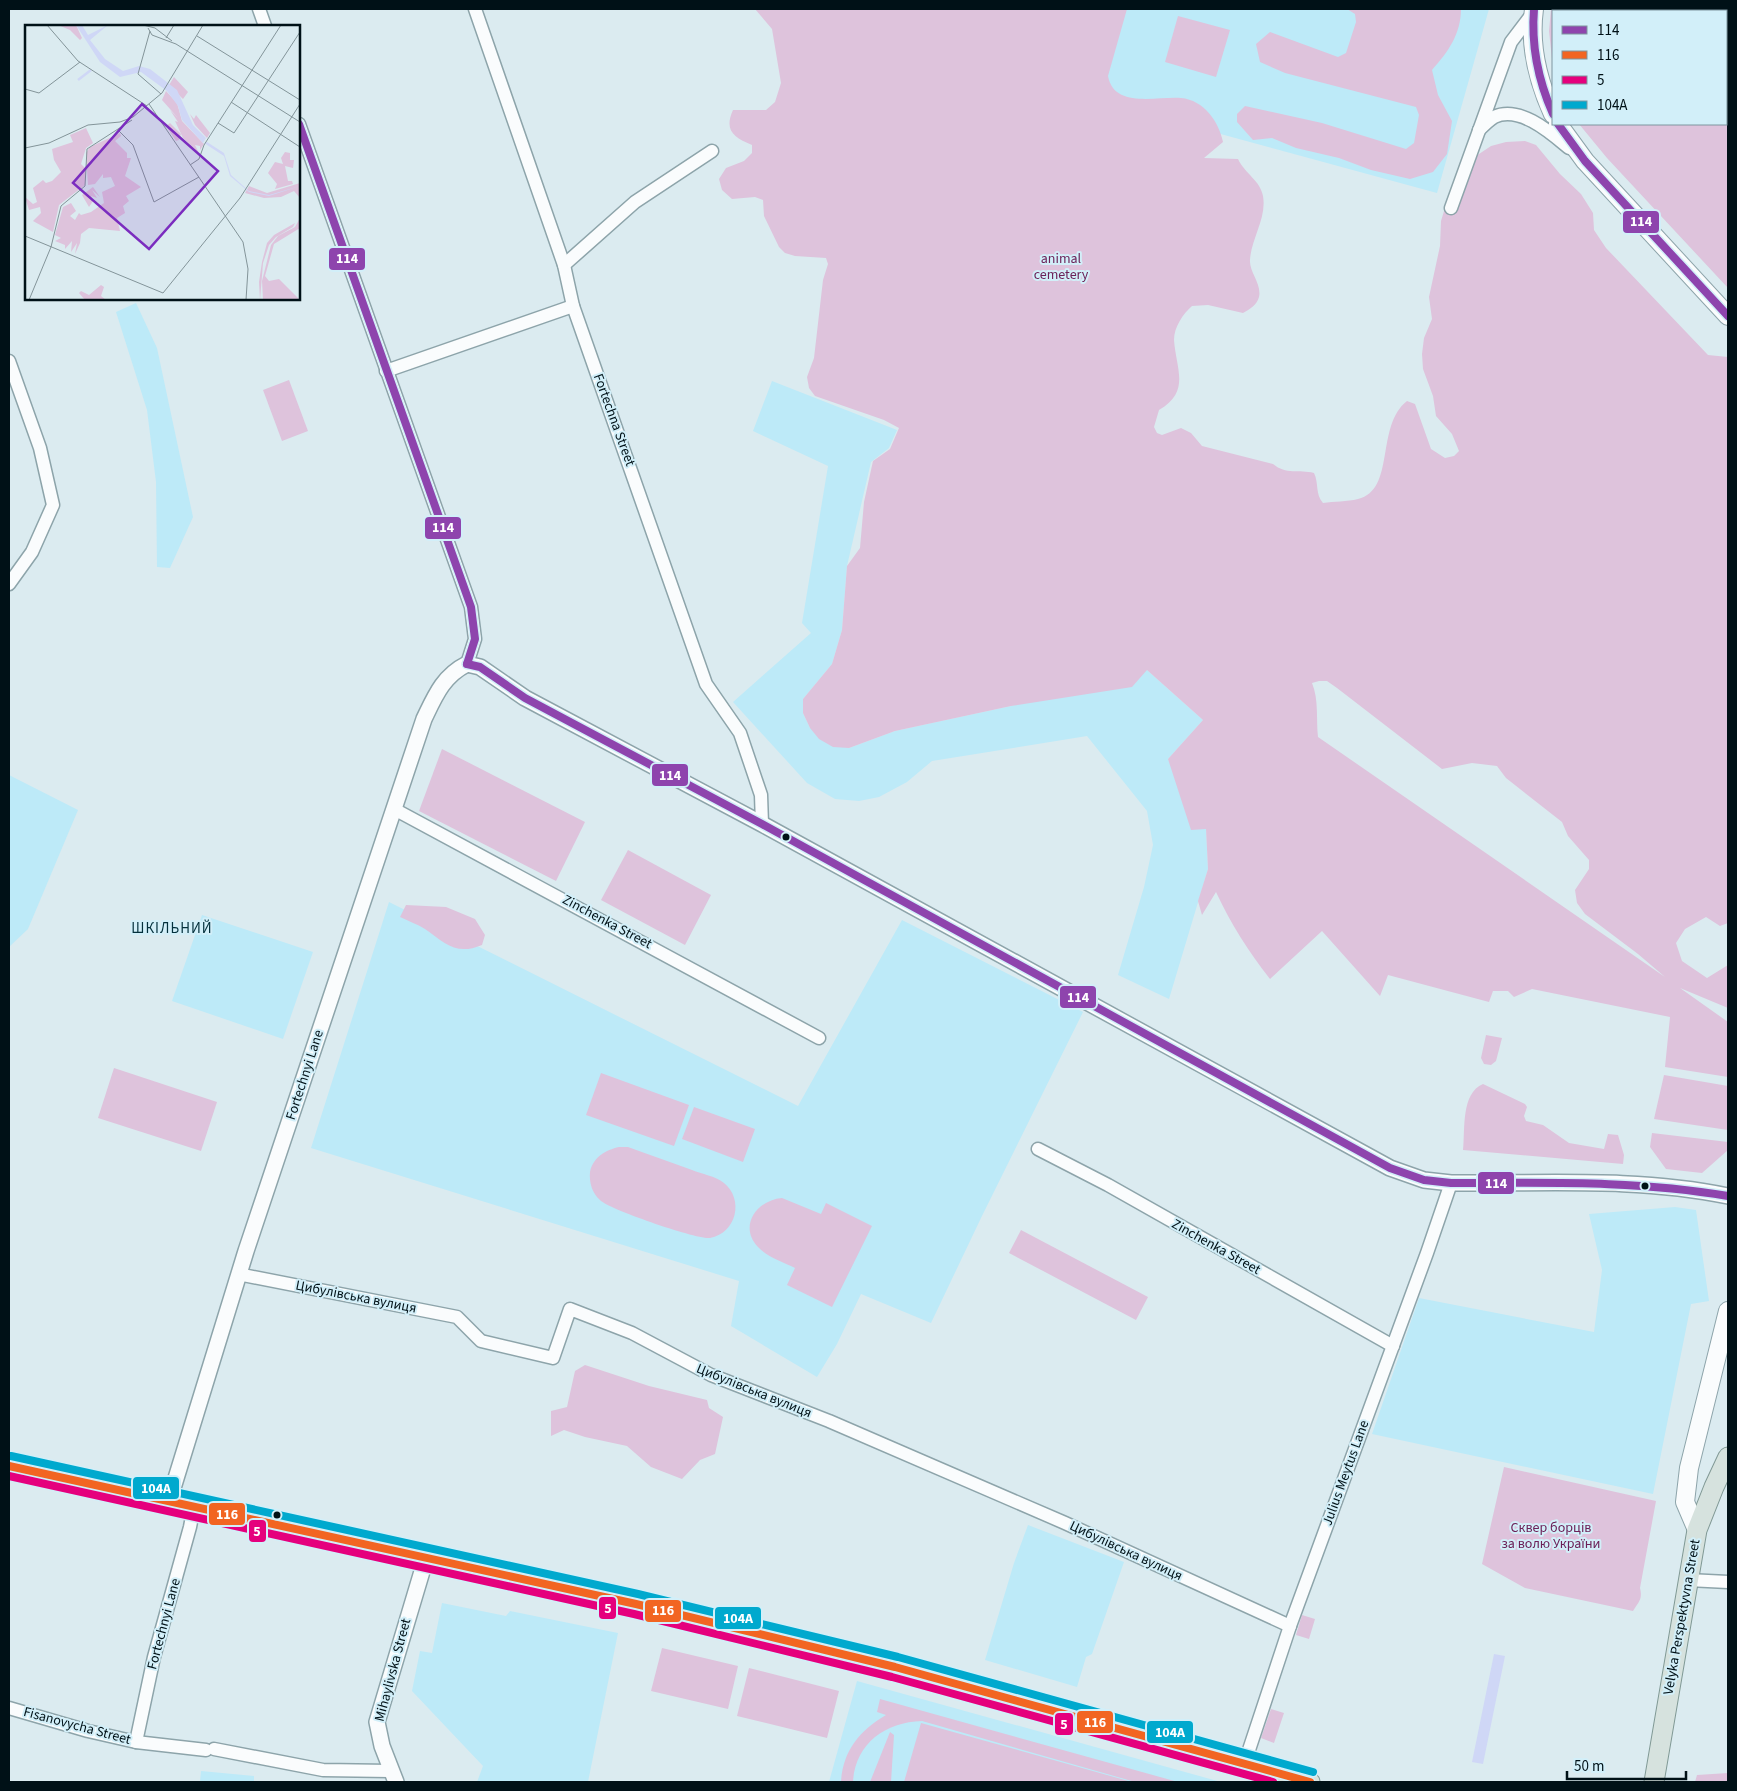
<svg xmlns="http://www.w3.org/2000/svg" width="1737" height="1791" font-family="'Source Sans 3',sans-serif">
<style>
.built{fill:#bdeaf8}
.green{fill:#dec3dc;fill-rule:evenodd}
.water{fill:#cfd7f6}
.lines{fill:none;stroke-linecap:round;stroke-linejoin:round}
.minor-casing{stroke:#8da4aa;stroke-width:15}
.tertiary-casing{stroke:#8da4aa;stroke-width:18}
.secondary-casing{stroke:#8da4aa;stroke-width:20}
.primary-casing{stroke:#809995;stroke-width:21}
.minor{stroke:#fafcfd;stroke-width:12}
.tertiary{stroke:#fafcfd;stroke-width:15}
.secondary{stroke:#fafcfd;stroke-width:18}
.primary{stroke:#d6e2de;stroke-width:19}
.bus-1-casing{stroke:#d2eff9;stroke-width:11}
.bus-2-casing{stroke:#d2eff9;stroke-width:11}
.bus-3-casing{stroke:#d2eff9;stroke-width:11}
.bus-4-casing{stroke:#d2eff9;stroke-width:11}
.bus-1{stroke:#8e44ad;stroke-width:8}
.bus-2{stroke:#f26522;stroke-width:8}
.bus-3{stroke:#e5007d;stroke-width:8}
.bus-4{stroke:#00a9ce;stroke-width:8}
.bus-dot{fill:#001117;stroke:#d2eff9;stroke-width:2}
.labels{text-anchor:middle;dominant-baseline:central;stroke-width:4;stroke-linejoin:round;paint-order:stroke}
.park-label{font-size:14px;fill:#6c2158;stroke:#d2eff9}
.street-label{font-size:14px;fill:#001117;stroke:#d2eff9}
.neighbourhood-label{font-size:15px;letter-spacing:1px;fill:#04303c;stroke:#d2eff9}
.inset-river{fill:none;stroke:#cfd7f6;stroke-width:2.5}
.inset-road{fill:none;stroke:#839499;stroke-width:1}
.view{fill:#7b2cbf;fill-opacity:0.15;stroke:#7b2cbf;stroke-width:2.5}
.inset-edge{fill:none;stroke:#001117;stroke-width:2.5}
.line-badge{stroke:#d2eff9;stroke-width:2}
.badge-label{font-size:14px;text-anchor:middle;font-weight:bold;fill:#fff}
</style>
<rect width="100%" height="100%" fill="#dbebf0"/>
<!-- built -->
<g class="built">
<polygon points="1119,9 1489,9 1437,193 1092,99"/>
<polygon points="136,303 157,348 193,517 170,568 157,567 156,482 147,410 116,312"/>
<polygon points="772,381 897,430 889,448 871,462 847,566 842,630 832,664 803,699 803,713 810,728 849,748 895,731 1011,706 1147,670 1203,720 1168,759 1206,828 1208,869 1169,999 1118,975 1144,887 1153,845 1147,811 1087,736 932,761 907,782 879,797 859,801 835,799 807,783 733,702 811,633 802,623 828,466 753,431"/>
<polygon points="9,775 78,810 28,929 9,947"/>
<polygon points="389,902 798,1106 902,920 1083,1012 981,1218 931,1323 861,1294 837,1344 817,1377 731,1326 739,1281 311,1148"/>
<polygon points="202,915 313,952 283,1039 172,1001"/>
<polygon points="1675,1207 1696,1210 1709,1301 1691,1304 1653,1494 1372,1434 1419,1298 1594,1332 1602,1270 1589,1214"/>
<polygon points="1028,1525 1124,1562 1092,1654 1086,1657 1077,1687 985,1660 1014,1563"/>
<polygon points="442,1603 506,1616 510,1611 618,1633 588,1782 477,1782 483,1766 412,1691 420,1651 432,1653"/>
<polygon points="857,1681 1221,1782 829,1782"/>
<polygon points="201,1771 254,1776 254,1782 200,1782"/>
</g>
<!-- green -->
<g class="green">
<path d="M755,9H1127L1108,76C1114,109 1157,96 1181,98C1204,100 1219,122 1223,142L1204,158L1238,159C1245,174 1260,180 1263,196C1267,218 1251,239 1250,260C1249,272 1262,284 1259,297C1257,305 1250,309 1243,313L1208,305L1192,306C1183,314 1174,327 1174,340C1176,369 1191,391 1159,410L1154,427L1157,433L1162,435L1181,428L1191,433L1202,446L1273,464C1286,475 1299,469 1314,473C1319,483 1315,494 1323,503C1334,501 1347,502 1358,499C1396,490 1375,426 1407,401L1415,404L1431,449L1445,458L1454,456L1459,451L1452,434L1436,416L1433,396L1423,369L1422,354L1424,338L1432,319L1429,297L1440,246L1441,221L1448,198L1458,179L1476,156L1491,146L1506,142L1525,141L1536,145L1560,174L1581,194L1593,213L1594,230L1606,248L1708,355L1728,357V923L1720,926L1706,917L1685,929L1676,943L1682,961L1707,978L1728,965V1008L1680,988L1728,1022V1077L1665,1067L1670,1017L1532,989L1514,997L1508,991H1493L1489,1002L1388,975L1380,996L1322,931L1270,979C1248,951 1231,924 1216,892L1202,915L1198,901L1208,869L1206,829L1191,830L1168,759L1203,720L1147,670L1132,687L1011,706L895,731L849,748L833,747L819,739L810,728L803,713V699L832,664L842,630L847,566L860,548L864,502L873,461L890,449L899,428L884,420L815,396L809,388L807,377L814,358L823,280L828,264L826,258L795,256L785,253L779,247L764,216L763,200L755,197L732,199L722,190L719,179L726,168L744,161L752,153V145C733,137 724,130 733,110H766L775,102L781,83L772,29ZM1319,681H1327L1337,688L1442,769L1472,763L1497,766L1506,778L1562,822L1568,836L1589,860V869L1575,890L1577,903L1585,914L1638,954L1665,977L1318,737C1316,719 1319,700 1312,683Z"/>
<path d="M1347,9H1461C1461,34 1448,52 1432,70L1438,95L1452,121L1447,154L1433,172L1410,179L1371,170L1339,158L1296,148L1272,138L1253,140L1237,122V114L1245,106L1322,123L1406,149L1414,143L1419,115L1416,107L1285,73L1260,62L1256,44L1270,32L1338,57L1346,53L1356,22L1355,14Z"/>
<polygon points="1551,9 1728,9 1728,288 1607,158 1579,124 1726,124 1726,11 1553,11 1553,68 1549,31"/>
<polygon points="1178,16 1230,30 1216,77 1165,62"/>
<polygon points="289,380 308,431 282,441 263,390"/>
<polygon points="442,749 585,822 556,881 419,811"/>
<polygon points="628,850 711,895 685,945 601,900"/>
<path d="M406,905L446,907L475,919L485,935L482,945C456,956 445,943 425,929C417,924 408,921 400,917Z"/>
<polygon points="1486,1035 1502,1038 1496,1061 1491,1065 1484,1064 1481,1058"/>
<polygon points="114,1068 217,1102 201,1151 98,1118"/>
<polygon points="601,1073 689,1105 674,1146 586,1115"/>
<polygon points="1664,1075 1728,1086 1728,1130 1654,1119"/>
<path d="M1483,1084L1525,1104L1527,1107L1524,1116L1526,1121L1543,1125L1569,1143L1604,1149L1608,1134L1618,1135L1624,1155L1623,1164L1463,1150C1465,1129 1461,1093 1483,1084Z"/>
<polygon points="694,1107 755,1129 743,1162 682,1139"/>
<polygon points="1652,1133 1728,1142 1728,1150 1702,1173 1666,1169 1650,1147"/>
<path d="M619,1147H628C649,1155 671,1162 692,1170C702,1174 715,1176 724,1183C744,1199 737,1233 710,1238C698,1240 608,1209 600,1200C592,1193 589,1182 590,1172C593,1157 606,1150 619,1147Z"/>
<path d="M782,1198L821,1214L826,1203L872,1226L832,1307L787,1285L795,1268C783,1262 767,1257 758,1247C738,1226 757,1200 782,1198Z"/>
<polygon points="1021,1230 1148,1297 1136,1320 1009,1253"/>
<polygon points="585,1365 649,1386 707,1400 709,1408 723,1417 715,1454 700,1460 682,1479 651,1467 627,1446 585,1437 564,1430 551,1436 551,1411 567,1407 575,1371"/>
<path d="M1504,1467L1656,1501L1640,1588C1643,1600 1638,1602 1633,1611L1525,1588L1482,1564Z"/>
<polygon points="1302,1615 1315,1619 1309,1639 1296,1635"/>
<polygon points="662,1648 738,1666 728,1709 651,1691"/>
<polygon points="749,1668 839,1691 827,1738 737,1716"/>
<path d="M880,1699L1178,1782H1135L922,1721C885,1722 855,1744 853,1782H841C843,1751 859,1731 886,1715L877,1712Z"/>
<polygon points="1271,1709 1284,1713 1274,1743 1261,1738"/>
<polygon points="921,1723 1132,1782 904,1782"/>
<polygon points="890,1732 894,1735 891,1782 870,1782"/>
<polygon points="1728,1773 1728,1782 1695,1782 1697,1775"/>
</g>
<!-- water -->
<polygon class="water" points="1494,1654 1505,1656 1483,1764 1472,1762"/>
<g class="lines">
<!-- minor casing -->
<g class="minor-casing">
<g id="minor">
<polyline points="259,9 265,26"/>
<polyline points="475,9 564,265 573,306 706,684 740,733 761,795 762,824"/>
<polyline points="299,124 471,607 475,639 467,664"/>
<path d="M1479,130C1483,126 1489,120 1494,117C1520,105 1551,133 1569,148"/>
<polyline points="1451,208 1511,42 1533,13"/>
<polyline points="564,265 635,202 712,151"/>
<polyline points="9,361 40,448 53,505 32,552 9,584"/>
<polyline points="386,371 573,306"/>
<polyline points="394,809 819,1038"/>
<polyline points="1038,1149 1108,1185 1393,1346"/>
<polyline points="238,1274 457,1317 481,1341 553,1358 570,1309 632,1333 711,1375 829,1421 1065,1523 1290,1626"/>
<polyline points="1688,1580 1728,1582"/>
<polyline points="9,1708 88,1731 136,1742 206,1750"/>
<polyline points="136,1742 154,1657 190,1527 194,1506"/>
<polyline points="214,1749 323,1770 390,1771"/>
<polyline points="1244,1765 1290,1626 1427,1253 1451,1183"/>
</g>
</g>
<!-- tertiary casing -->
<g class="tertiary-casing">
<g id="tertiary">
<path d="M169,1501L246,1251L424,719C435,696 443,676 467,664L480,667L525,698L762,824L1390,1168L1424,1180L1451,1183C1543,1184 1637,1177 1728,1196"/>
<polyline points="396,1782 382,1746 377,1722 426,1558"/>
</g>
</g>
<!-- secondary casing -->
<g class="secondary-casing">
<g id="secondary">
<path d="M1534,9C1529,45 1538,81 1553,114"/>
<polyline points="1558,124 1585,161 1728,316"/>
<polyline points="1697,1530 1685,1502 1689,1468 1728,1311"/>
</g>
</g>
<!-- primary casing -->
<g class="primary-casing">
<g id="primary">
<polyline points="9,1466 636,1604 895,1667 1310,1782"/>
<polyline points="1654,1782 1697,1530 1714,1487 1728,1457"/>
</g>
</g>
<!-- minor -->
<use href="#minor" class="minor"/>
<!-- tertiary -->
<use href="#tertiary" class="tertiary"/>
<!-- secondary -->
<use href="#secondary" class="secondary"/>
<!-- primary -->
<use href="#primary" class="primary"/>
<!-- bus-1 casing -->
<g class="bus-1-casing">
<g id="bus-1">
<path d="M1534,9C1531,46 1538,80 1553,114"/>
<polyline points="299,124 471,607 475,639 467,664"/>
<polyline points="1558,124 1585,161 1728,316"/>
<path d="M467,664L480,667L525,698L762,824L1390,1168L1424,1180L1451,1183C1544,1183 1636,1180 1728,1196"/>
</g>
</g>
<!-- bus-2 casing -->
<g class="bus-2-casing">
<polyline id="bus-2" points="9,1466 636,1604 895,1667 1310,1782"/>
</g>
<!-- bus-3 casing -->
<g class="bus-3-casing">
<polyline id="bus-3" points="9,1476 634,1614 892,1677 1273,1782"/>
</g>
<!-- bus-4 casing -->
<g class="bus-4-casing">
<polyline id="bus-4" points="11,1456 638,1594 898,1657 1313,1772"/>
</g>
<!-- bus-1 -->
<use href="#bus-1" class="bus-1"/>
<!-- bus-2 -->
<use href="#bus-2" class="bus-2"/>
<!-- bus-3 -->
<use href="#bus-3" class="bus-3"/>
<!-- bus-4 -->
<use href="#bus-4" class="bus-4"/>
</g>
<!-- markers -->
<g class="bus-dot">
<circle cx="786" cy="837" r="4.5"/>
<circle cx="1645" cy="1186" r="4.5"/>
<circle cx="277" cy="1515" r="4.5"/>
</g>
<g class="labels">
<!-- park labels -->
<g class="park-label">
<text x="1061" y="259">animal<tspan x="1061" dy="16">cemetery</tspan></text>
<text x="1551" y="1528">Сквер борців<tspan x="1551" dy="16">за волю України</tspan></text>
</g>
<!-- street labels -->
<g class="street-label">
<text transform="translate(614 420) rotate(70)">Fortechna Street</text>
<text transform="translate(607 922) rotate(28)">Zinchenka Street</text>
<text transform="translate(305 1075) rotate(-72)">Fortechnyi Lane</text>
<text transform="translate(1216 1247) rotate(29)">Zinchenka Street</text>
<text transform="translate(356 1297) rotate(11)">Цибулівська вулиця</text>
<text transform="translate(754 1391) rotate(22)">Цибулівська вулиця</text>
<text transform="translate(1346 1473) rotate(-70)">Julius Meytus Lane</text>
<text transform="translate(1126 1551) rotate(25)">Цибулівська вулиця</text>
<text transform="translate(1682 1617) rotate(-80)">Velyka Perspektyvna Street</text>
<text transform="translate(164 1624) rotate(-75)">Fortechnyi Lane</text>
<text transform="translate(393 1670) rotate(-75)">Mihaylivska Street</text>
<text transform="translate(77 1726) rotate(15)">Fisanovycha Street</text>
</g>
<!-- neighbourhood labels -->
<g class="neighbourhood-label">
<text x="172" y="928">ШКІЛЬНИЙ</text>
</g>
</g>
<!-- overview -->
<g transform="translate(25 25)">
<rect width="275" height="275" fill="#dbebf0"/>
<path d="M33,0H51L57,13L55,15L45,5ZM149,52L163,67L158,74L144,60ZM141,66L152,78L157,96L179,119L175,125V121L170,120L174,128L158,113L150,96L153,97L145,85L153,93L137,75ZM165,89L169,94L171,90L185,108L182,113L170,100ZM145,98L156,109L154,115L151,116L141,101ZM61,103L68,118L61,123L57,120L61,123L56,139L60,143V160L34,180L28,207L8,196L16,188L15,182L4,185L0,172L8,179L12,177L8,163L18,155L21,158L27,156L36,147L29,135L27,124L48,117L45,110ZM95,108L96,111L90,116L102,128V133H106L100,151L116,162L101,171L104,176L98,181L100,188L92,193L95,206L64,203L56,209L55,218L50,229L52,218L46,227L47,216L40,224V220L30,216L36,213L30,210L38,182L46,178L51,186L45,191L50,195L54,188L56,190L66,187L79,178L77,167L90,161L86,152L78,153V149L70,159L63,160L61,128L65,122ZM260,127L265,128V135H269L268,143L260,141L263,156H267L268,159L250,164L252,159L243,148L250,137L258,139L256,133ZM275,158V173L269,166L256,172L239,173L220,168L224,161L242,168ZM68,162L75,172L67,165L72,173L66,171L68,176L64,182L57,170ZM275,193V203L249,219L240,251L244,256L254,254L275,275H238L237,256L246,220L253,211L270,202ZM270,198L268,202L251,212L244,220L238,238L235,275L234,257L237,237L242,218L249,210ZM76,260L79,262L76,271L81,275H60L54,268L56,266L64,270Z" fill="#dec3dc"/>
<path d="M51,0H57L63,10L83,0L65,15L80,34L98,46L114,41L125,44L152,65L168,100L181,113L178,118L157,95L153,81L142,66L116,47L95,52L75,37ZM182,117L199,128L206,150L224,166L244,170L275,161L244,171L224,167L205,151L199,131L179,118Z" fill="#cfd7f6"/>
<path class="inset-river" d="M53,55L66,45"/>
<path class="inset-road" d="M22,0L53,36L122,81M118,0L130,3L147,16M123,3L127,10L151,19L275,97M125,6L113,49L136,69M172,11L275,75M141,13L149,0M0,64L14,68L55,37M206,77L275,122M124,79L218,217L223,244L221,275M193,98L209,108L275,7M93,105L108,120L129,177L174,152M0,123L24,118L63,100L95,97L108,92L137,68L178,0M165,140L174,134L179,120L256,0M0,211L138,268L215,173L275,79M26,222L36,181L60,161L62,124L107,95M4,275L26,222"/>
<path class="view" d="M117,79L193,146L124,224L48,158Z"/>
<rect width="275" height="275" class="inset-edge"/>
</g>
<g class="line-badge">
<rect x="1622" y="210" width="38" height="24" rx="5" fill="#8e44ad"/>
<rect x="328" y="247" width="38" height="24" rx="5" fill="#8e44ad"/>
<rect x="424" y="516" width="38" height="24" rx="5" fill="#8e44ad"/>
<rect x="651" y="763" width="38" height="24" rx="5" fill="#8e44ad"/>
<rect x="1059" y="985" width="38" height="24" rx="5" fill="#8e44ad"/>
<rect x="1477" y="1171" width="38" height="24" rx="5" fill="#8e44ad"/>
<rect x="132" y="1476" width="48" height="24" rx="5" fill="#00a9ce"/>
<rect x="208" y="1502" width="38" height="24" rx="5" fill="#f26522"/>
<rect x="248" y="1519" width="19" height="24" rx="5" fill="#e5007d"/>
<rect x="598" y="1596" width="19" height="24" rx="5" fill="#e5007d"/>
<rect x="644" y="1599" width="38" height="24" rx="5" fill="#f26522"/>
<rect x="714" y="1606" width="48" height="24" rx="5" fill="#00a9ce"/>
<rect x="1076" y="1710" width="38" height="24" rx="5" fill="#f26522"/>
<rect x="1054" y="1712" width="20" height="24" rx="5" fill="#e5007d"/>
<rect x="1146" y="1720" width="48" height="24" rx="5" fill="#00a9ce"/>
</g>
<g class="badge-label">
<text x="1641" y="226">114</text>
<text x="347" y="263">114</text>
<text x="443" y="532">114</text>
<text x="670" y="780">114</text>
<text x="1078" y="1002">114</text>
<text x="1496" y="1188">114</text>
<text x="156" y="1493">104А</text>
<text x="227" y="1519">116</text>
<text x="257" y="1536">5</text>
<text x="608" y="1613">5</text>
<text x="663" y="1615">116</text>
<text x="738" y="1623">104А</text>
<text x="1095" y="1727">116</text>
<text x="1064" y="1729">5</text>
<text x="1170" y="1737">104А</text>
</g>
<!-- border -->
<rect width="1737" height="1791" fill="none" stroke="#001117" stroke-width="20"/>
<!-- legend -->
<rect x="1552" y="10" width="175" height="115" fill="#d2eff9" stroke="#7e969f"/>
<rect x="1562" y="26" width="25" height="8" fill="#8e44ad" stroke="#7e969f"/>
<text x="1597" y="35" font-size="15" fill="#001117">114</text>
<rect x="1562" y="51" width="25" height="8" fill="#f26522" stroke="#7e969f"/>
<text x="1597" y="60" font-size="15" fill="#001117">116</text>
<rect x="1562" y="76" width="25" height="8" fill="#e5007d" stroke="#7e969f"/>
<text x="1597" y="85" font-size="15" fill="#001117">5</text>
<rect x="1562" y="101" width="25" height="8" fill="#00a9ce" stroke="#7e969f"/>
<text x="1597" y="110" font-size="15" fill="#001117">104А</text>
<!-- scale -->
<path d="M1567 1771v8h119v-8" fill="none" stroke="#001117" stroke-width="2.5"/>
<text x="1574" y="1771" font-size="15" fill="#001117" stroke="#d2eff9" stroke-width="4" paint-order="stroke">50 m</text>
</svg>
